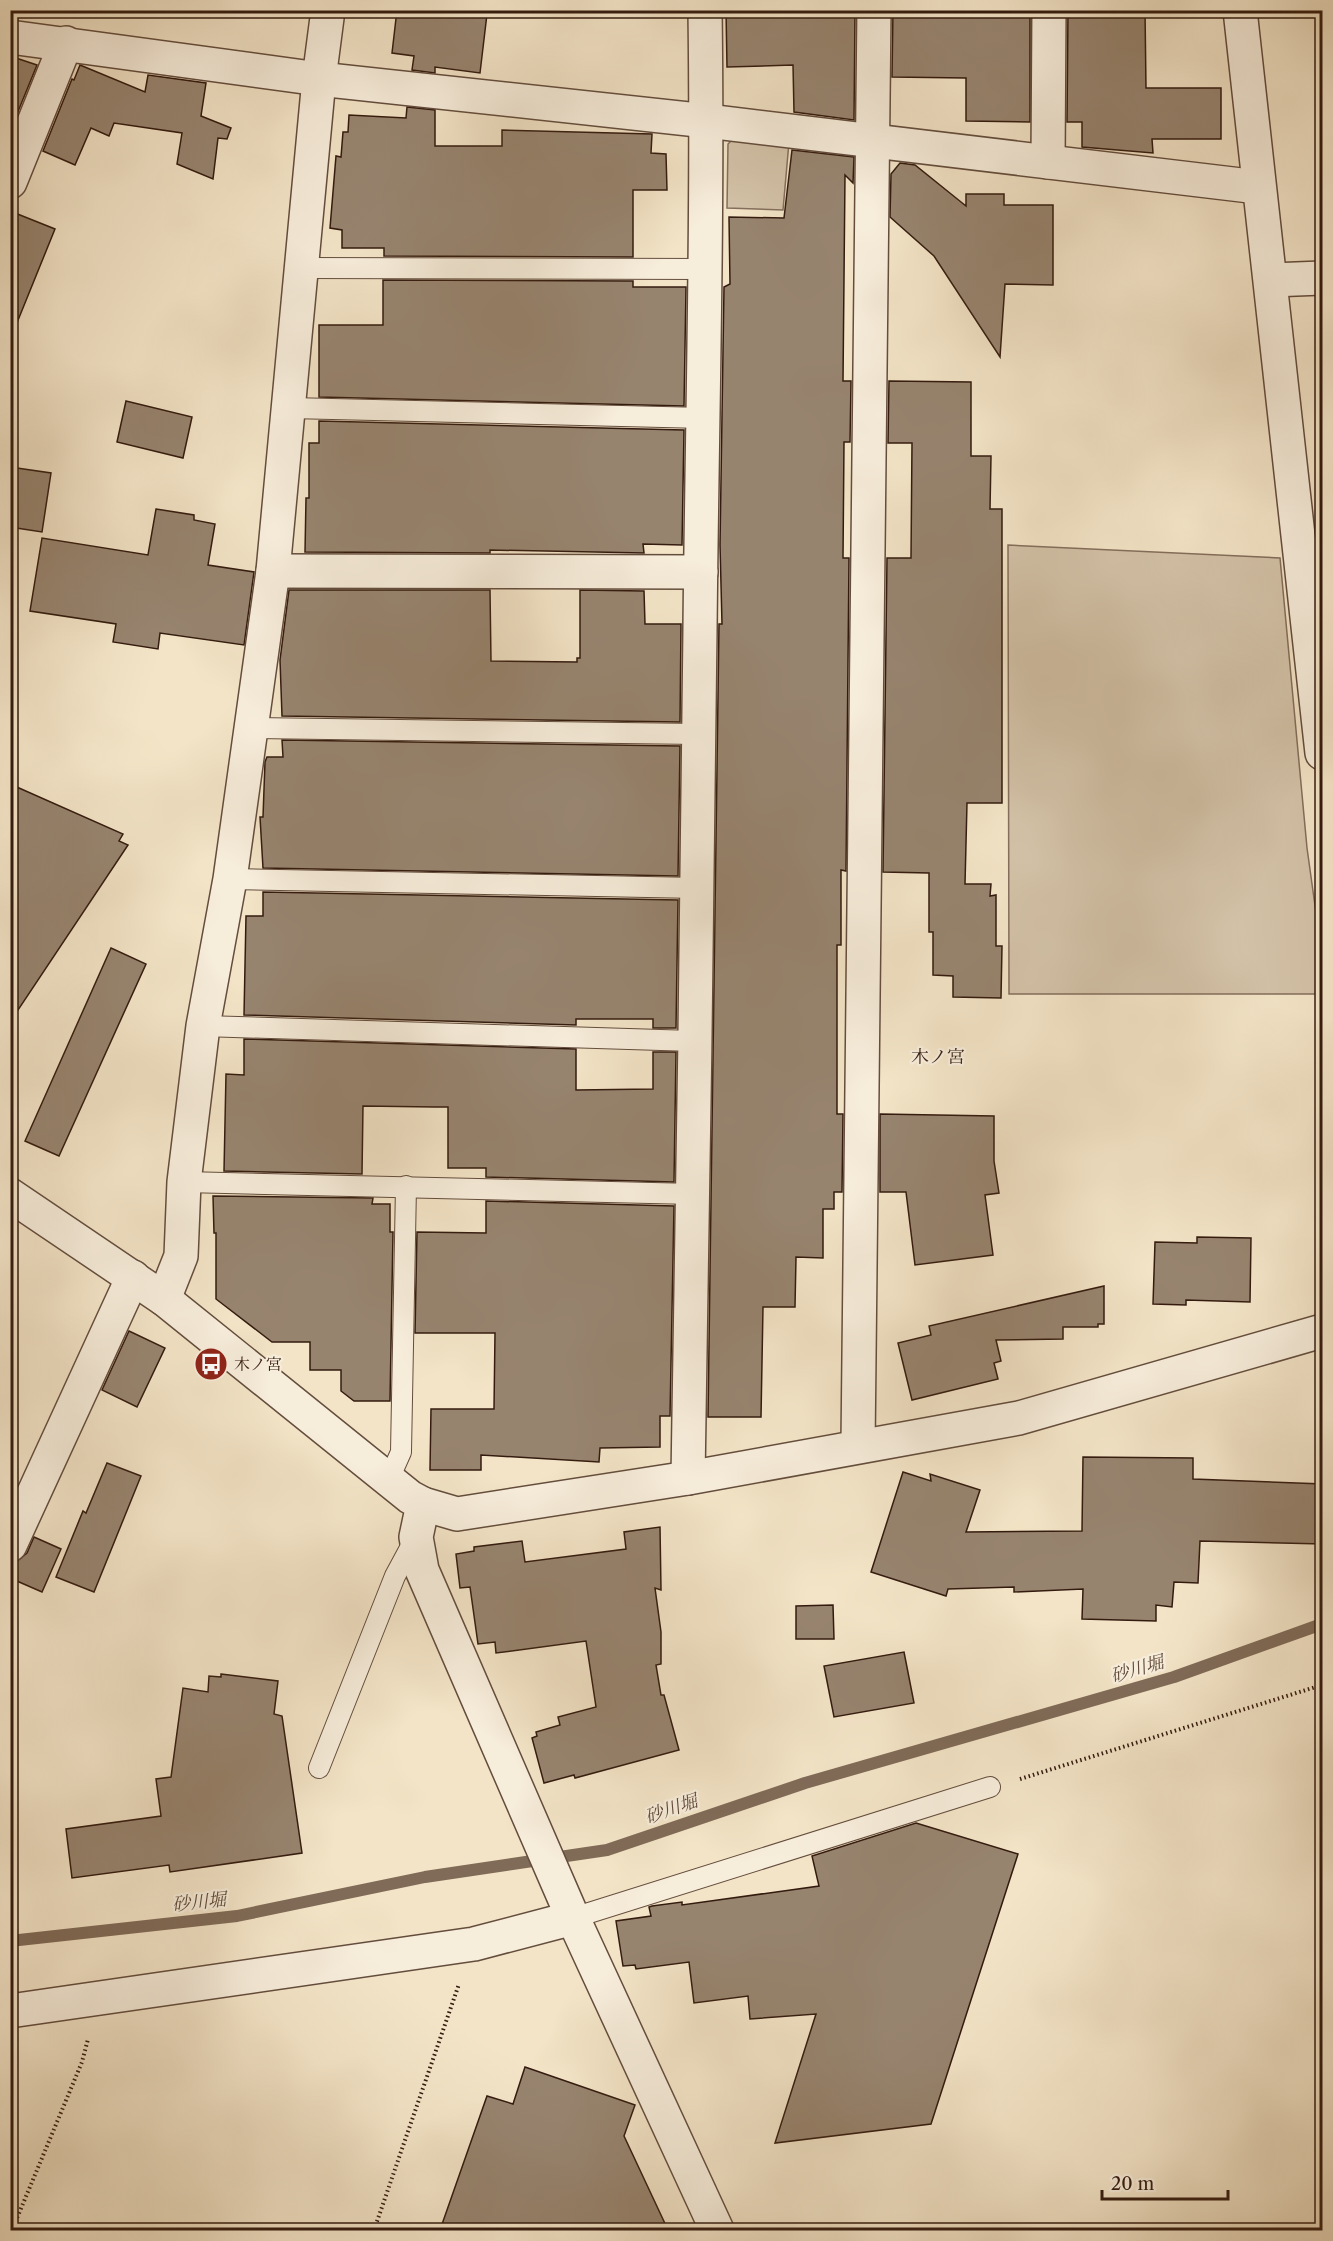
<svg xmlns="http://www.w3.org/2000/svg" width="1333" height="2241" font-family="'Libre Caslon Text','Noto Serif JP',serif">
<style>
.green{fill:#d3c2a8;stroke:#846e5c;stroke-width:1.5}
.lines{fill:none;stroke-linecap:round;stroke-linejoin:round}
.stream{stroke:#806b58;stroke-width:12}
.building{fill:#97846f;stroke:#341b0f;stroke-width:1.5}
.service-casing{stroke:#644d3d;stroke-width:22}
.minor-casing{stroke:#644d3d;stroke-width:36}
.tertiary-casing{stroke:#644d3d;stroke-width:36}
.path{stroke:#341b0f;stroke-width:4;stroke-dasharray:1.5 3;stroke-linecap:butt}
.service{stroke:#f7eddb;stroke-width:20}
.minor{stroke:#f7eddb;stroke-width:33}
.tertiary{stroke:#f7eddb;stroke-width:33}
.labels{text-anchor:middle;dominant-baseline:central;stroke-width:4.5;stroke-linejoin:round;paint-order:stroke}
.poi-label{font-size:16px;fill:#341b0f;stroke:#f7eddb;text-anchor:start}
.neighbourhood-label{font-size:18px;fill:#341b0f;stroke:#f7eddb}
.water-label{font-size:18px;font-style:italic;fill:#604a39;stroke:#f7eddb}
</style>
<rect width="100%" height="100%" fill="#f3e4c7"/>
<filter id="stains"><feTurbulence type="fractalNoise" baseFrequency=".00333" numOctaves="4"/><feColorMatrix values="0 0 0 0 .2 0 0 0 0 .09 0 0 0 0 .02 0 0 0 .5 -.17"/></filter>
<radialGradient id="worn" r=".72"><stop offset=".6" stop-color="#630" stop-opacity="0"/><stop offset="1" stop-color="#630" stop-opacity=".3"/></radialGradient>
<!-- green -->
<g class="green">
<polygon points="734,138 789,142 783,210 727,208 728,144"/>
<polygon points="1008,545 1280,558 1307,848 1322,956 1322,994 1009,994"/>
</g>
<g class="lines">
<!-- stream -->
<polyline class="stream" points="10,1941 237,1916 425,1877 607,1850 805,1783 1174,1677 1322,1624"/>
</g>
<!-- building -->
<g class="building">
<polygon points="397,10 456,10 487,14 480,73 435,67 435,73 412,70 414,56 392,53"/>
<polygon points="726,10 855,10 854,120 794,112 793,65 727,67"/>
<polygon points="893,10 1030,10 1030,122 966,121 966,78 892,77"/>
<polygon points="1068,10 1145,10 1146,88 1221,88 1221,139 1152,139 1153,153 1082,147 1082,122 1067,122"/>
<polygon points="10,56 37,65 10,131"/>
<polygon points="80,65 145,92 148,75 206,83 201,116 231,128 227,139 218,138 213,179 177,164 182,133 114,123 109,136 91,128 75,165 43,151 72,79 74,80"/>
<polygon points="407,107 435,110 435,146 502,146 502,130 652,134 651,153 666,154 667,190 633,190 633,257 384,256 384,248 342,248 342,230 330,228 336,156 341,157 343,132 348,132 349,115 406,118"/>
<polygon points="792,150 854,157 853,183 845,175 843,381 851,381 850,442 844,442 843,558 849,558 846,871 841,870 841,945 837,945 837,1114 843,1114 842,1192 834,1192 834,1209 823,1209 823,1258 796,1257 795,1307 763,1307 761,1417 708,1417 719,624 722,624 720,545 724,287 730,284 729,217 784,218"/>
<polygon points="900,163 915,165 966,206 966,194 1004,194 1004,205 1053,205 1053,285 1005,284 1000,357 934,256 890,217 891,174"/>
<polygon points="10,211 55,229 12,335 10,335"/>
<polygon points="383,280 633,281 633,287 686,287 684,406 319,397 319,325 383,325"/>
<polygon points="889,381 971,382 971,456 991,456 990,509 1002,509 1002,803 967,803 965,884 991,884 990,896 996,895 996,946 1002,946 1001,998 953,997 953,976 933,975 933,932 929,932 929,873 883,872 887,558 911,558 912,443 888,443"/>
<polygon points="126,401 192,417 183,458 117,442"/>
<polygon points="319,421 684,430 682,545 643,544 644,553 490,550 490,553 305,552 306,498 309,498 309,443 319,443"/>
<polygon points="10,467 51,473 42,532 10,527"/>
<polygon points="156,509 194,515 194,520 215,524 208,565 254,572 244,645 160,633 158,649 113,642 116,624 30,611 42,538 148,555"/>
<polygon points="289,590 490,590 491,661 577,662 577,658 580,658 580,590 644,591 645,624 681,624 680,722 282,716 280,660"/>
<polygon points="282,740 680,746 678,876 263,868 260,817 263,817 265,762 267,757 283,757"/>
<polygon points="10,784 123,834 119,841 128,845 10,1022"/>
<polygon points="263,892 678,900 676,1028 653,1028 653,1019 576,1019 576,1025 244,1015 246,916 263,916"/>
<polygon points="111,948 146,964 59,1156 25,1141"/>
<polygon points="244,1039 576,1049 576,1090 653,1089 653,1052 676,1052 674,1182 486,1177 486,1168 448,1168 448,1107 435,1107 363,1106 362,1174 224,1171 226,1074 244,1075"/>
<polygon points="880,1114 994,1116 994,1161 999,1193 985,1195 993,1255 915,1265 906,1192 880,1192"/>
<polygon points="213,1196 373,1198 372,1204 390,1204 390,1232 393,1232 390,1401 354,1401 341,1391 341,1370 310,1370 310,1342 272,1342 216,1299 216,1233 214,1233"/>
<polygon points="486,1201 674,1206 670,1416 660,1416 660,1447 600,1448 599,1462 481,1455 481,1470 430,1470 431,1409 494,1409 495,1333 415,1333 417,1232 486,1233"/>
<polygon points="1197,1237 1251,1238 1250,1302 1186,1300 1186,1305 1153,1304 1155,1242 1197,1243"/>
<polygon points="1104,1286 1104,1324 1098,1324 1098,1327 1063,1327 1063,1339 996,1340 1001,1361 994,1363 998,1379 912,1400 898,1343 931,1335 929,1326"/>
<polygon points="129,1331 165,1348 137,1407 102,1390"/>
<polygon points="1083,1457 1193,1458 1193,1479 1323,1484 1323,1544 1200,1541 1198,1583 1174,1582 1172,1607 1156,1605 1156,1621 1082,1619 1083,1589 1014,1592 1014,1587 948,1589 946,1596 871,1572 903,1472 931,1481 930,1474 980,1490 966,1532 1082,1531"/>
<polygon points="107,1463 141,1476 94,1592 56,1577 83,1511 86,1513"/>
<polygon points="660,1527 661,1590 655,1588 661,1632 661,1664 656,1665 661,1695 664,1695 679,1750 575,1778 574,1775 544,1783 532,1738 537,1736 536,1732 560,1725 558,1717 596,1707 586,1641 496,1653 495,1642 478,1644 470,1587 460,1588 456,1554 474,1551 474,1547 522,1541 525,1562 626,1549 624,1532"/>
<polygon points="34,1537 61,1549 42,1592 10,1578 16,1562 27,1553"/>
<polygon points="833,1605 834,1639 796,1639 796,1606"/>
<polygon points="904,1652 914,1703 834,1717 824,1666"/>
<polygon points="221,1674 278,1681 274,1714 282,1716 302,1853 170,1872 169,1865 72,1878 66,1829 161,1816 156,1779 171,1777 183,1688 208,1692 209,1676 221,1677"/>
<polygon points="916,1823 1018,1854 931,2124 775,2143 816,2014 750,2019 748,1996 694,2003 689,1962 636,1969 635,1965 623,1966 616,1921 651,1916 649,1907 652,1906 682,1902 682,1905 819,1886 812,1856"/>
<polygon points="525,2067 635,2105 624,2136 668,2230 440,2230 487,2096 513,2104"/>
</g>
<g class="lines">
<!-- service casing -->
<g class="service-casing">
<g id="service">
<polyline points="303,268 707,269"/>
<polyline points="290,408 704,418"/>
<polyline points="252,728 698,734"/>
<polyline points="230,879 698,888"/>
<polyline points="203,1026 693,1041"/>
<polyline points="184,1182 694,1194"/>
<polyline points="389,1479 401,1452 406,1186"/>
<polyline points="319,1768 395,1576 416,1537"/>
<polyline points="573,1918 990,1787"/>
</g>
</g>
<!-- minor casing -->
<g class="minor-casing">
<g id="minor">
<polyline points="1240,10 1322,753"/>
<polyline points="10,37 319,79 707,121 1258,187"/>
<polyline points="1048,162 1049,10"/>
<polyline points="10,182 66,43"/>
<polyline points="1271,280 1322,278"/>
<polyline points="273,571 701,572"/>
<polyline points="10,1195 164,1299 410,1497 423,1504 416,1537 422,1570 573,1918 717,2230"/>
<polyline points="164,1299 181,1256 184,1182 203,1026 230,879 273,571 319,79 328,10"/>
<polyline points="858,1446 874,10"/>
<path d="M688,1478C694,1195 696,913 700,630C702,423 708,217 705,10"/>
<polyline points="10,1545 133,1277"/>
<polyline points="10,2011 474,1944 573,1918"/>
</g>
</g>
<!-- tertiary casing -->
<g class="tertiary-casing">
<polyline id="tertiary" points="423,1504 457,1514 688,1478 1019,1418 1322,1331"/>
</g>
<!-- path -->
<g class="path">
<polyline points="1020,1779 1322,1685"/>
<polyline points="12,2230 82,2062 88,2039"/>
<polyline points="374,2230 459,1984"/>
</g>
<!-- service -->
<use href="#service" class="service"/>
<!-- minor -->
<use href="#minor" class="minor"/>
<!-- tertiary -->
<use href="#tertiary" class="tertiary"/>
</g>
<!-- icons -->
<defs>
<g id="bus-disc" transform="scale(1.725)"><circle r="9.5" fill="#8f2418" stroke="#f7eddb"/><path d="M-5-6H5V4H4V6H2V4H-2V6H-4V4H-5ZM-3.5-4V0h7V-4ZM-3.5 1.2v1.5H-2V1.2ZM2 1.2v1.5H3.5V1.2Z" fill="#fff"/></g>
</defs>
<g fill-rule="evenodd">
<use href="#bus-disc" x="211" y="1364"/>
</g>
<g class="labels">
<!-- poi labels -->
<g class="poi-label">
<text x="234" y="1364">木ノ宮</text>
</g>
<!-- neighbourhood labels -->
<g class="neighbourhood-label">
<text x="938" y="1057">木ノ宮</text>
</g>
<!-- water labels -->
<g class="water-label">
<text transform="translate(1137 1669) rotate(-16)">砂川堀</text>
<text transform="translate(671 1809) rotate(-19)">砂川堀</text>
<text transform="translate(199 1902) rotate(-6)">砂川堀</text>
</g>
</g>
<!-- margin -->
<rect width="1333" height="2241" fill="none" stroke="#f3e4c7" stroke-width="36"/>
<rect x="12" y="12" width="1309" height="2217" fill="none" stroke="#341b0f" stroke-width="3"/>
<rect x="18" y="18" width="1297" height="2205" fill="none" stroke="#341b0f" stroke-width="1.5"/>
<!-- scale -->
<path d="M1102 2190v9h126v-9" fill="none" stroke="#341b0f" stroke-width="3"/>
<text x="1111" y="2190" font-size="18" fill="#341b0f" stroke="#f7eddb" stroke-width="4.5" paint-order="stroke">20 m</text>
<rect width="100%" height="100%" filter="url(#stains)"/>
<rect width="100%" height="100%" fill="url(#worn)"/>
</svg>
